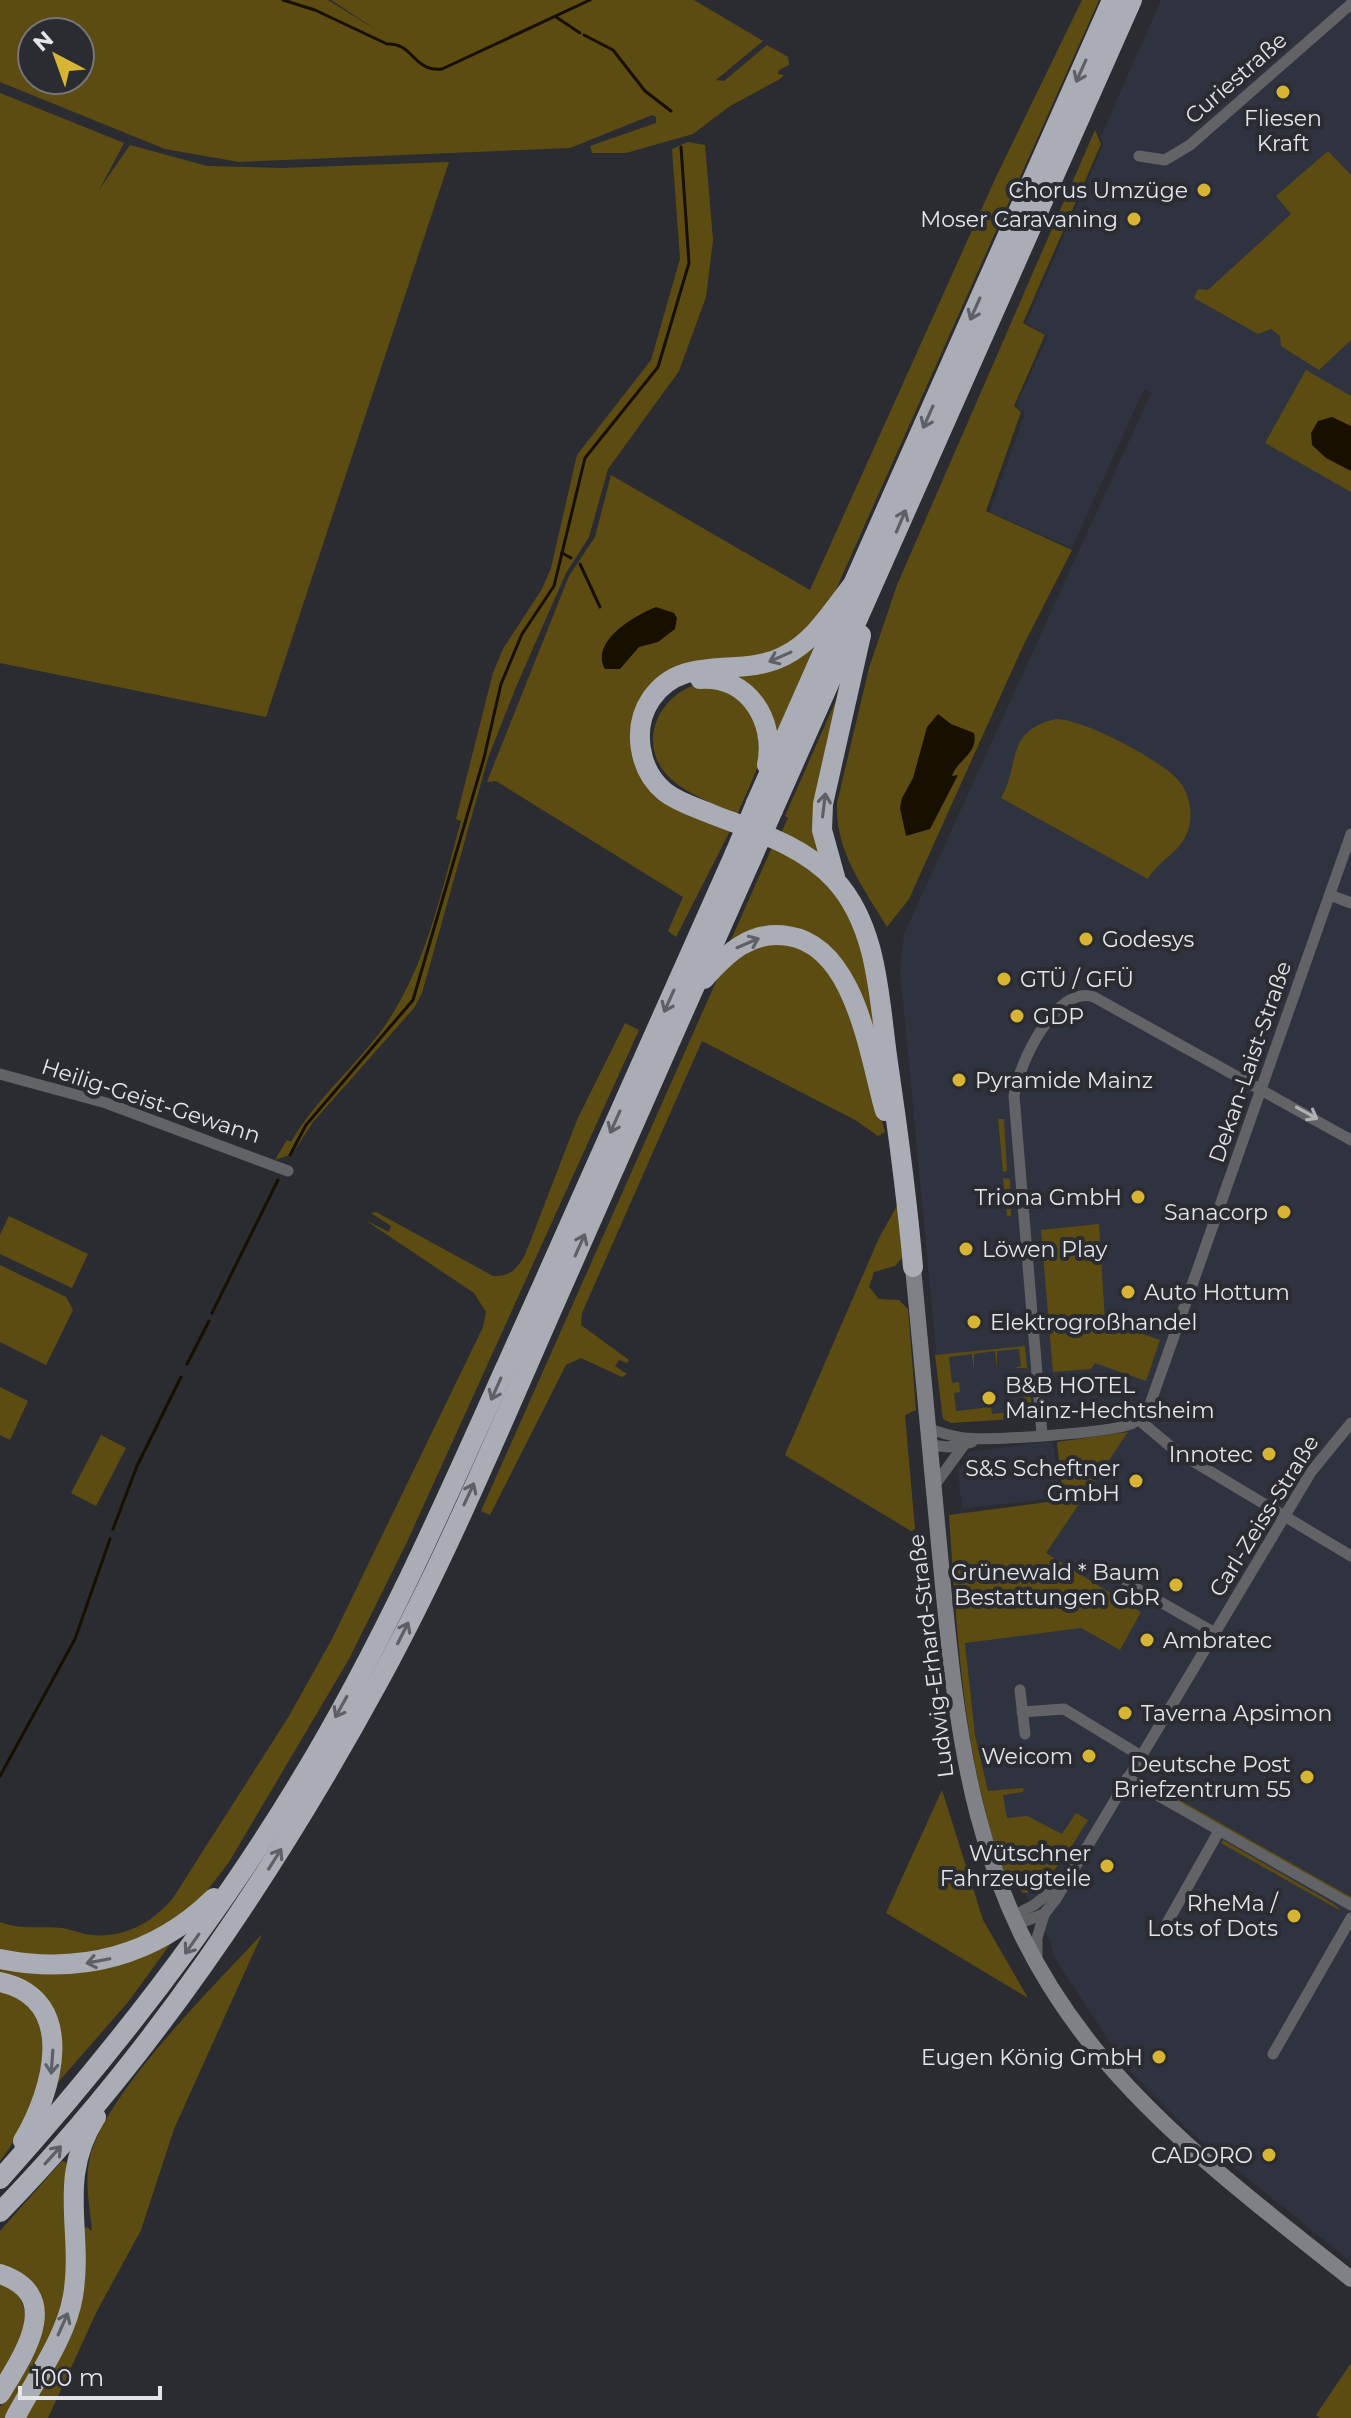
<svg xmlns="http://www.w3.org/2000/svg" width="1351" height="2418" font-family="Montserrat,sans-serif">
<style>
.built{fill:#2f333f}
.green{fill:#5d4c12;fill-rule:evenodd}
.water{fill:#171000}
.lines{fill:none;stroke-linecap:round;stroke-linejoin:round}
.stream{stroke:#171000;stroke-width:3}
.street{stroke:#616366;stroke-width:11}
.secondary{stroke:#7f8186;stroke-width:16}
.highway{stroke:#abadb6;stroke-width:20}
.highway-bridge{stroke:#abadb6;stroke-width:20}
.oneway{stroke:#5e6067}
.oneway2{stroke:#afb1b5}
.poi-dot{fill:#d8b434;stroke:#2a2c32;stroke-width:3}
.labels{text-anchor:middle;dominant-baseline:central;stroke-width:8;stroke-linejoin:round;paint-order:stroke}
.street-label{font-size:22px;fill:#e3e5e9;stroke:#2a2c32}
.poi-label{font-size:22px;fill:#e3e5e9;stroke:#2a2c32;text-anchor:end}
</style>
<rect width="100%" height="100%" fill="#2a2c32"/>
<!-- built -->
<g class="built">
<polygon points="1161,0 1351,0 1351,2262 1189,2131 1128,2069 1054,1957 1050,1940 1001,1849 975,1735 965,1642 1081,1628 1120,1650 1141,1612 1046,1553 1128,1432 1126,1411 951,1423 942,1416 900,969 904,934 1151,393 1144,389 1072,548 990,512 1025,413 1016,406 1048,336 1026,323 1103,145 1101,136"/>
<polygon points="1053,1441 1060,1497 962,1509 958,1470 969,1452"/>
</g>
<!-- green -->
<g class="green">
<path d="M0,0H328L381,33L331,0H694L763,41L716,80L724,81L767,45L788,57L789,65L779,70L778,74L784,75L780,79L730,106L693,134L626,153H592L590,146L656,123V117L652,115L570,148L239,162L165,149L0,82ZM32,32H80V80H32Z"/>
<polygon points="1082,0 1099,0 829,605 792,648 657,685 638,761 730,831 676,937 668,931 683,897 496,781 487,782 569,576 595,537 611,475 810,590 996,177"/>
<polygon points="0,93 124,143 99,190 130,145 207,166 282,168 449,162 266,717 0,663"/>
<path d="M1095,130L1101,144L1023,323L1045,335L1014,406L1021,412L986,511L1072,550L1023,646L909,899L887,927C863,887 835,851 837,803L869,668L897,585Z"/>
<path d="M688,142L705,145L713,240L706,297L679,371L608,469L589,537L566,573L516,687L488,758L422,993L414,1008L313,1122L292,1154L275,1160L287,1140L291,1142C316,1099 355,1067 384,1027C427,965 441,892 461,821L456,819L493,673L503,649L542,589L551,568L577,455L651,360L680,259L672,149Z"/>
<polygon points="1328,151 1351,175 1351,340 1319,370 1281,346 1280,336 1271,329 1258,334 1194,298 1198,289 1208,290 1291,214 1276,196"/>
<polygon points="1306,370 1351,396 1351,492 1265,443"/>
<polygon points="819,636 778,729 772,739 726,677"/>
<polygon points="848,673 825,860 780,835 788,818 785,816"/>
<path d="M707,682L756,709L760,762L737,815C715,804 689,795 671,779C633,744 660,689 707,682Z"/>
<path d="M1056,719C1083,719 1161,760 1178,780C1189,792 1193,811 1189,827C1183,852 1159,859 1148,879L1001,798C1021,764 1004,731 1056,719Z"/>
<path d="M772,847C793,857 818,871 834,888C872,930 882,1057 893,1115L850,981L810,938L727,949Z"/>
<polygon points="771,939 824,956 856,1029 885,1132 878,1136 857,1121 702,1041 582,1313 581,1325 629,1360 627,1363 619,1360 615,1366 627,1374 622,1377 581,1358 566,1365 490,1515 481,1511 723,966"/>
<path d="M625,1023L639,1030L407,1542L349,1659L229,1862L197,1904L133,1945L55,1958L0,1951V1922C20,1930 40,1926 61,1928C72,1929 81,1934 91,1935C125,1938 152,1923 173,1898L289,1716L332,1639L483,1327L486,1312L474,1293L365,1220L389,1232L391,1226L371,1213L376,1212L493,1276C511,1276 516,1270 525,1255L577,1120Z"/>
<polygon points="998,1119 1004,1119 1007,1171 1003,1172"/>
<polygon points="1003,1178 1010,1179 1011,1216 1007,1216"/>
<polygon points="898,1204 902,1258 895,1266 874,1272 869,1287 879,1299 899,1300 908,1309 916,1410 905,1415 915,1529 911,1531 785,1455 879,1238"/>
<polygon points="9,1216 88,1254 72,1288 0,1254 0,1235"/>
<polygon points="1099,1224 1105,1321 1160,1340 1146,1381 1095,1363 1091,1369 1053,1372 1041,1230"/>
<polygon points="0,1265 66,1297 73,1310 46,1365 0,1342"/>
<polygon points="1025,1346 1027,1368 1014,1368 1021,1366 1019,1349 997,1351 997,1369 995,1351 974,1354 974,1372 972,1354 949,1357 952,1383 959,1382 960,1392 954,1393 956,1411 991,1407 992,1414 1020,1411 1019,1404 1025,1403 1020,1377 1028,1375 1032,1408 1028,1418 951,1423 943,1419 935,1355"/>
<polygon points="0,1387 28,1401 10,1440 0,1435"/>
<path d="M1128,1432L1046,1553L1141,1612L1120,1650L1081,1628L965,1643L975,1735L988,1791L1024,1788L1023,1792L1003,1795L1007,1818L1027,1816L1062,1834L1076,1813L1088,1820C1076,1838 1046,1893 1023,1893L1013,1882L1008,1885C963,1760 958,1646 949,1515L1063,1500L1057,1442Z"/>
<polygon points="101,1435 126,1448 96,1506 71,1493"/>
<polygon points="1148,1782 1351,1897 1351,1900 1153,1787"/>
<polygon points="942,1790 983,1920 1028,1998 886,1913"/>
<polygon points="1223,1840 1334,1904 1341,1911 1221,1843"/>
<path d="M262,1934L174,2129L141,2230L97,2311L48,2418H25L69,2335L80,2231L86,2227L92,2231C90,2207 84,2181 90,2157C106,2092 215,1985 262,1934Z"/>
<polygon points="174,1939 128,2002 54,2087 57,2036 0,1977 0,1964 18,1968"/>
<path d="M0,1987C80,2013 35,2116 0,2161Z"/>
<path d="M62,2161L68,2163L69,2276L60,2317L8,2418H0V2407C26,2362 84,2289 0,2265V2231Z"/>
<polygon points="0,2280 17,2288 29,2323 0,2379"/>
<polygon points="1351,2363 1351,2418 1320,2418 1316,2415"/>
</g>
<!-- water -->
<g class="water">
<polygon points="1332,417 1351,426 1351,471 1326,458 1312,445 1311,433 1318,421"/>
<path d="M656,607L674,613L677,618L675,629L658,642L639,647L620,669H605C590,641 634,616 656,607Z"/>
<path d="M938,714L951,724L974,733C979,753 957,760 952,776L958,775L930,829L906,836L900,808L902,798L913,778L927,727Z"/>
</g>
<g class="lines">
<!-- stream -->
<g class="stream">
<path d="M283,0L315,10L387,44C413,42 413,72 442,69L590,0"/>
<polyline points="556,17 580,33"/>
<polyline points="584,35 613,50 645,91 671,111"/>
<polyline points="562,553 571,558"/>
<polyline points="580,564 600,607"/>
<polyline points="290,1155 306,1125 413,1000 484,758 501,684 522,634 554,586 585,458 658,367 689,263 681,147"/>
<polyline points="212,1313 278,1180"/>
<polyline points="187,1364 209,1321"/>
<polyline points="113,1529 137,1466 181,1377"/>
<polyline points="0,1776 75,1639 110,1539"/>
</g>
<!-- street -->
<g class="street">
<polyline points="1139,156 1165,160 1190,145 1351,4"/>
<polyline points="1330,895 1351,903"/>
<polyline points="0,1074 106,1103 288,1171"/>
<polyline points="1139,1420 1176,1451 1351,1556"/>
<path d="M928,1428C940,1433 952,1436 964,1438C991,1441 1108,1433 1131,1424C1139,1420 1144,1414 1149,1407L1351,834"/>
<path d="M1042,1434L1014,1096C1018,1065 1056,984 1094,997L1351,1140"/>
<polyline points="930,1445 948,1447 972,1442"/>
<polyline points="934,1486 964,1445"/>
<polyline points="1127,1583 1215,1633"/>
<polyline points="1020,1690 1025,1734"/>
<polyline points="1022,1712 1064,1709 1141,1756"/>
<polyline points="1127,1778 1351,1905"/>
<polyline points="1013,1916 1034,1905 1061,1884"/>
<polyline points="1017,1924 1044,1914 1056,1899 1311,1472 1351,1423"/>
<polyline points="1162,1932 1219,1831"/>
<polyline points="1037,1956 1037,1938 1044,1915"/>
<polyline points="1273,2054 1351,1918"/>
</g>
<!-- secondary -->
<path class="secondary" d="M913,1267C921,1359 930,1451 939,1544C957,1734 969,1894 1095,2049C1168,2138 1262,2208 1351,2279"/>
<!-- highway -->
<g class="highway">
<path d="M854,583C833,609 815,641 784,656C740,679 683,652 651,699C632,727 638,770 665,792C679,803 698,808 714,815C755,831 804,846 835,880C879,928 879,1002 888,1063C898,1131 907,1198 913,1267"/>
<path d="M700,679C748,676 776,720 767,765"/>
<polyline points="756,803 1112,0"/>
<polyline points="773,810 1132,0"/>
<polyline points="835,877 822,830 823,804 861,635"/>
<path d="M704,979C727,953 751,930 788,936C856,946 869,1056 885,1111"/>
<path d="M0,1959C80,1975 155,1956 214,1898"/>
<path d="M0,1982C80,1999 52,2093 23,2141"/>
<path d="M0,2179C113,2053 216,1921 303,1776C382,1645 445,1503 507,1364C584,1194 659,1023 735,853"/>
<path d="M0,2212C152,2056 276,1870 380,1679C447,1556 501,1425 558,1296C622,1151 686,1005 751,860"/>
<path d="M0,2274C66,2296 22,2357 0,2394"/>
<path d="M15,2418C34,2381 66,2338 73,2296C84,2230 56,2180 96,2117"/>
</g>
<!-- highway-bridge -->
<g class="highway-bridge">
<polyline points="735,853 756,803"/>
<polyline points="751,860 773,810"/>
</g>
</g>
<!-- one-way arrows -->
<defs><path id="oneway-shaft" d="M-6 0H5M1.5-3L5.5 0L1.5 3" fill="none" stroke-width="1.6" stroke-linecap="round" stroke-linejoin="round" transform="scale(2)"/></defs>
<g class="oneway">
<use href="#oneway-shaft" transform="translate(1081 71) rotate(114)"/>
<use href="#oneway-shaft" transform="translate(975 309) rotate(114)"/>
<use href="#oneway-shaft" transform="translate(928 417) rotate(114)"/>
<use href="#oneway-shaft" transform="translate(901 521) rotate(-67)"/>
<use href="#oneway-shaft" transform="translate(780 657) rotate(156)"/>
<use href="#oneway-shaft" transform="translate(824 805) rotate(-83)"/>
<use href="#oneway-shaft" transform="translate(748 943) rotate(-23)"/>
<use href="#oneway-shaft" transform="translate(669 1001) rotate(114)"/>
<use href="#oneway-shaft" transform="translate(615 1122) rotate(114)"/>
<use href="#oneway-shaft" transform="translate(580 1245) rotate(-66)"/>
<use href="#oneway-shaft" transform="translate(496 1389) rotate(114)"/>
<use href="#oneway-shaft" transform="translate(469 1494) rotate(-65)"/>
<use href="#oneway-shaft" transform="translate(403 1633) rotate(-63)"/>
<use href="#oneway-shaft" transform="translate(341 1707) rotate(119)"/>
<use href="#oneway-shaft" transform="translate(275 1859) rotate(-58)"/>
<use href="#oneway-shaft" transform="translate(192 1944) rotate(125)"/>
<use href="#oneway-shaft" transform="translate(98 1961) rotate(169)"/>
<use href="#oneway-shaft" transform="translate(52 2062) rotate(94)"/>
<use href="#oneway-shaft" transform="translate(53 2155) rotate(-48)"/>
<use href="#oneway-shaft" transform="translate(63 2324) rotate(-66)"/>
</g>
<use class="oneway2" href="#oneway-shaft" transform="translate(1307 1113) rotate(29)"/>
<!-- markers -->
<g class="poi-dot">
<circle cx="1283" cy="92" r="8"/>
<circle cx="1204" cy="190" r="8"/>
<circle cx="1134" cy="219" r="8"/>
<circle cx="1086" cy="939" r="8"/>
<circle cx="1004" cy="979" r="8"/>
<circle cx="1017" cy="1016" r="8"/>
<circle cx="959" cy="1080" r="8"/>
<circle cx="1138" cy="1197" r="8"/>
<circle cx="1284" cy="1212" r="8"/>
<circle cx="966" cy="1249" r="8"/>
<circle cx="1128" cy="1292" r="8"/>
<circle cx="974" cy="1322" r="8"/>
<circle cx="989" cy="1398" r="8"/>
<circle cx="1269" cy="1454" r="8"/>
<circle cx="1136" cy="1481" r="8"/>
<circle cx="1176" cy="1585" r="8"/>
<circle cx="1147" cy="1640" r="8"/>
<circle cx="1125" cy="1713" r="8"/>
<circle cx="1089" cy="1756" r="8"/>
<circle cx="1307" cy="1777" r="8"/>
<circle cx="1107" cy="1866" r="8"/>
<circle cx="1294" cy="1916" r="8"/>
<circle cx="1159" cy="2057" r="8"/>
<circle cx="1269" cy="2155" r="8"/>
</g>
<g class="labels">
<!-- street labels -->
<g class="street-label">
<text transform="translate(1236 78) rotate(-41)">Curiestraße</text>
<text transform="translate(1250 1062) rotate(-71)">Dekan-Laist-Straße</text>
<text transform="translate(151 1101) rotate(18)">Heilig-Geist-Gewann</text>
<text transform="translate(1264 1516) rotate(-58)">Carl-Zeiss-Straße</text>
<text transform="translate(931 1656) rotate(-97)">Ludwig-Erhard-Straße</text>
</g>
<!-- poi labels -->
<g class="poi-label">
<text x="1283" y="118" text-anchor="middle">Fliesen<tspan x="1283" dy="25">Kraft</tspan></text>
<text x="1188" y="190">Chorus Umzüge</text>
<text x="1118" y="219">Moser Caravaning</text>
<text x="1102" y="939" text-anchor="start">Godesys</text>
<text x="1020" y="979" text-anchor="start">GTÜ / GFÜ</text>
<text x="1033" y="1016" text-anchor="start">GDP</text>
<text x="975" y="1080" text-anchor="start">Pyramide Mainz</text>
<text x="1122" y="1197">Triona GmbH</text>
<text x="1268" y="1212">Sanacorp</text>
<text x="982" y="1249" text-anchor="start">Löwen Play</text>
<text x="1144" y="1292" text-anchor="start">Auto Hottum</text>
<text x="990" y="1322" text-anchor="start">Elektrogroßhandel</text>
<text x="1005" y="1385" text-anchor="start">B&amp;B HOTEL<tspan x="1005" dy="25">Mainz-Hechtsheim</tspan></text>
<text x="1253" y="1454">Innotec</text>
<text x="1120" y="1468">S&amp;S Scheftner<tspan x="1120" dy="25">GmbH</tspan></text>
<text x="1160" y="1572">Grünewald * Baum<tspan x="1160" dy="25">Bestattungen GbR</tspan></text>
<text x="1163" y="1640" text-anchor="start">Ambratec</text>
<text x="1141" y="1713" text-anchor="start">Taverna Apsimon</text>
<text x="1073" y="1756">Weicom</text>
<text x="1291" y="1764">Deutsche Post<tspan x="1291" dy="25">Briefzentrum 55</tspan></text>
<text x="1091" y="1853">Wütschner<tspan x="1091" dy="25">Fahrzeugteile</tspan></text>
<text x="1278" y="1903">RheMa /<tspan x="1278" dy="25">Lots of Dots</tspan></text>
<text x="1143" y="2057">Eugen König GmbH</text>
<text x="1253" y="2155">CADORO</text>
</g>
</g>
<!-- north arrow -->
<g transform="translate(56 56) rotate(319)"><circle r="38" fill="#2a2c32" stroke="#74767b" stroke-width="2"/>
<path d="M0-6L14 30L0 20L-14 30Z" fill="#d8b434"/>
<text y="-12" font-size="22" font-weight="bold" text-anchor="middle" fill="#e3e5e9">N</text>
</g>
<!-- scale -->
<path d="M20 2386v12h140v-12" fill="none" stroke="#e3e5e9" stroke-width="4"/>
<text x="32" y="2386" font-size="24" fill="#e3e5e9" stroke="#2a2c32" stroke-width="6" paint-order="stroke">100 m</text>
</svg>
